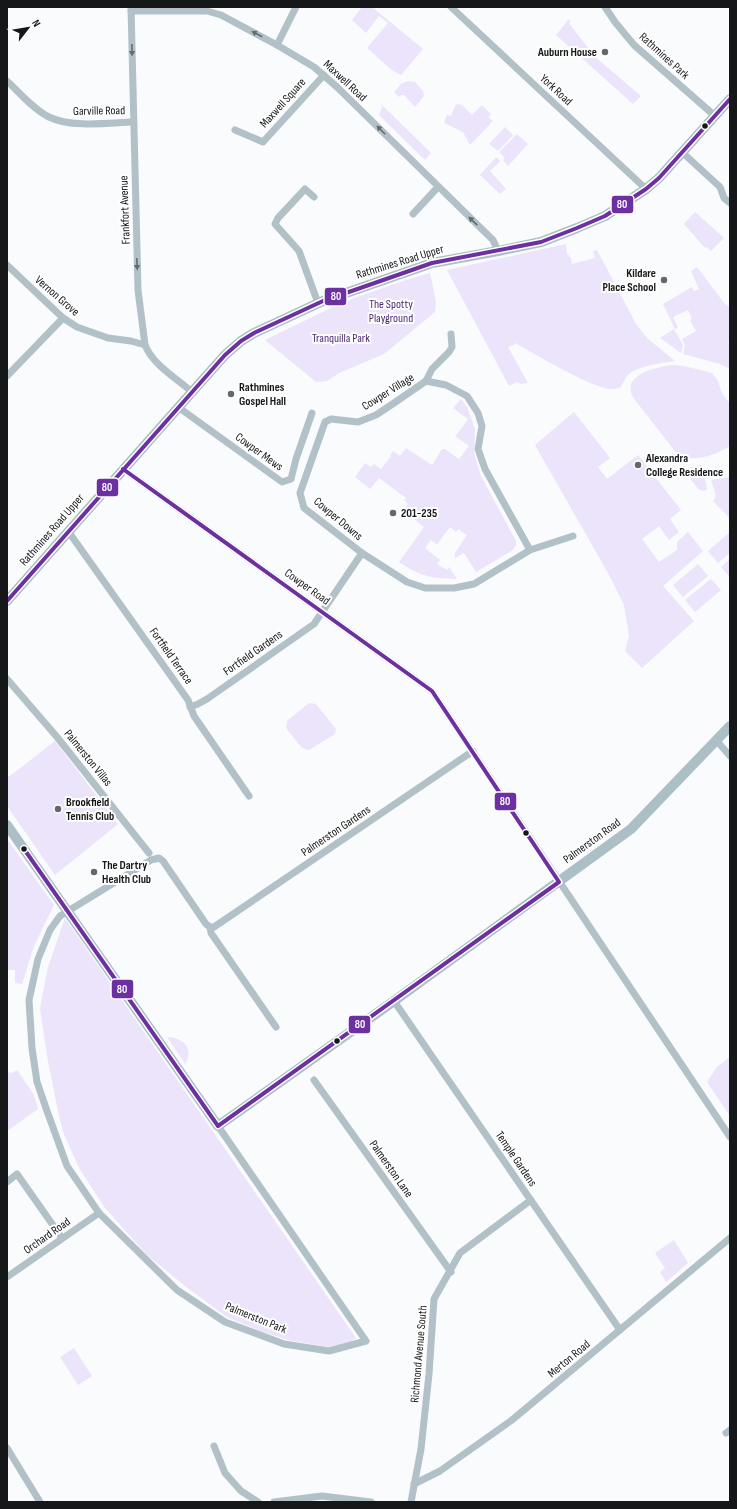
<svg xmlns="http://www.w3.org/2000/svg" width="737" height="1509" font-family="'Sofia Sans Condensed',sans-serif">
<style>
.green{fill:#ebe4fb}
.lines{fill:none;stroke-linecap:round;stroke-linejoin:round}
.street{stroke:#b2c1c7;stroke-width:7}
.secondary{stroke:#adbfc6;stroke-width:10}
.bus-1-casing{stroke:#fff;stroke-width:7}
.bus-1{stroke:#6c30a1;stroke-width:4}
.oneway{fill:#646c70}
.poi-dot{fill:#656768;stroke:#fff;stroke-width:1.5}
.bus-dot{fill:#161718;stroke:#fff;stroke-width:1.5}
.labels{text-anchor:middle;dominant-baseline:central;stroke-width:4;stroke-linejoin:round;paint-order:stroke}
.poi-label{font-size:12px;font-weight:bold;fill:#161718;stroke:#fff;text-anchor:start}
.street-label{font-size:12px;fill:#161718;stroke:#fff}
.park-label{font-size:12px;fill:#4b2974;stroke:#fff}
.line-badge{stroke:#fff;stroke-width:1.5}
.badge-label{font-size:11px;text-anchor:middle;font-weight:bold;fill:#fff}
</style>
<rect width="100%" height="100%" fill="#f9fbfd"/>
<!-- green -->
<g class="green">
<polygon points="362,7 372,7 423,49 401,75 392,70 367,48 388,23 379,16 366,33 352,20"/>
<polygon points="569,19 570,21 569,23 594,56 641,96 633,104 556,35"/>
<polygon points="407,81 415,82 423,91 424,96 415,107 404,95 401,95 399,97 394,92 401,84"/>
<polygon points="381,104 431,153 425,160 379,115 382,107"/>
<polygon points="456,104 462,105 472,115 482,105 491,114 488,117 493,121 470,145 463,132 444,123 447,115 451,116"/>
<polygon points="505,127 513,135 498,151 489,144"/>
<polygon points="517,134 528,144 508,166 503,160 505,158 499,152"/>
<polygon points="496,157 500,161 490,171 506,189 500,194 480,175"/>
<polygon points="695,212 724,238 711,251 707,247 705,248 684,224"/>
<path d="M566,244L567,253L571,258L572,264L595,258L593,251L597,250L636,324L647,338L675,361C662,363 637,366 628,375C625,378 623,383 621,387C618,388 615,389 612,389C595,390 533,353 515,343L514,345L508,347L528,383L521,384L517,382L509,386L447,270Z"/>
<polygon points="697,267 724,303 730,308 730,340 728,342 730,346 730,369 720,364 683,354 685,345 682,339 696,331 690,320 692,319 688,310 673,317 678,327 675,329 663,304 692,287 694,291 699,289 691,271"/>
<polygon points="430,273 436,302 435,312 384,354 339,373 327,381 316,382 265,340 343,302 406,280"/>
<polygon points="674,329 683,345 681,353 660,338"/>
<path d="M672,365L684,366L712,373L718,381L722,393L730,404V446C716,455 694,463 678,455L635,400C634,398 631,394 631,391C627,373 659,367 672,365Z"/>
<path d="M461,399L467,407L475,429L474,453L481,476L516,541V545L513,550L476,572L464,553L455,558V553L467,535L458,529L456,532L450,527L438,543V545L431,540L425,548L440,560L437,564L447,570L449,567L457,579C431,578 421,577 399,562L424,527L403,510L408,504L404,500L406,498L379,478L370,489L355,477L365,463L371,467L374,464L381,469L391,456L390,455L393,451L400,456L406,448L432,465L442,449H445L459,459L469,446L455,436L458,433L468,419L453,408Z"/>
<polygon points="574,412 610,458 598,467 607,479 638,455 681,510 670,519 679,532 669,540 659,526 642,539 659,562 677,550 677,542 688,532 703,551 663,586 694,621 642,668 625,651 629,636 624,605 608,573 535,445"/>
<polygon points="702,465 707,489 704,491 699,490 683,469"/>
<polygon points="730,477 730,518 713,501 716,496 711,480"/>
<polygon points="730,532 730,553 718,563 708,551"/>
<polygon points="730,559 730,578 721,567"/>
<polygon points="698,564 708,576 683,597 673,585"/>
<polygon points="711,579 721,590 695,612 685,600"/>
<polygon points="309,703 316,704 336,729 335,734 309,750 302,748 286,728 287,721"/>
<polygon points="55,741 118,824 55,875 7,806 7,777 14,773"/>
<polygon points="7,839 54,905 34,946 22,984 15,983 15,970 8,970 7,968"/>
<polygon points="65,918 356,1338 351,1342 328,1347 288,1340 260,1331 227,1317 190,1290 147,1255 105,1208 79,1168 63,1132 57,1106 47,1056 40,1008 48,967"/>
<path d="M167,1037C182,1037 195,1048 185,1064Z"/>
<polygon points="730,1057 730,1116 707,1082 717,1067"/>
<polygon points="17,1070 34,1095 38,1109 7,1131 7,1072 12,1073"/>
<polygon points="674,1240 688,1263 666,1282 660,1272 665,1268 655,1253"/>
<polygon points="74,1348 92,1376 78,1385 60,1357"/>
</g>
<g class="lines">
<!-- street -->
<g class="street">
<path d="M131,7L138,290L145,345C153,365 176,378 192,392"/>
<polyline points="451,7 646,189"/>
<polyline points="605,7 615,22 634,45 715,116"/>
<polyline points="131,11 207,11 221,15 277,45 314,67 337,87 493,240 498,251"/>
<polyline points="277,45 296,7"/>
<path d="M7,81C20,93 33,109 49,117C71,128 108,123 133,122"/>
<polyline points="235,130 263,142 324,75"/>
<polyline points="683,153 720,187 724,198 730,203"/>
<polyline points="314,197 305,189 278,218 275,224 299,251 318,303"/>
<polyline points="413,214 438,187"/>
<polyline points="7,265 63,318 77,327 108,338 131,341 145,345"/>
<polyline points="451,334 452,347 449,352 432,369 426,381 394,403 376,415 358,422 331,419 325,422 300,493 304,508 362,553 407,582 425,588 454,588 474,584 530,550 573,536"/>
<polyline points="7,376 63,318"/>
<polyline points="426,381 446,385 467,396 478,413 482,426 478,449 485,469 530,550"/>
<polyline points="178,407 282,482 291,479 296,459 312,413"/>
<polyline points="123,469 432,691 730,1137"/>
<polyline points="68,531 188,700 194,716 249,796"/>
<polyline points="7,679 57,737 149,853"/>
<polyline points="190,707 198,704 207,699 314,624 362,553"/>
<polyline points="716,740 730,756"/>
<polyline points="210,927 211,933 276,1027"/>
<polyline points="394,1001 620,1330"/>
<polyline points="314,1080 451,1272"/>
<polyline points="218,1126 366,1341 329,1351 284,1344 225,1322 177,1290 99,1213 67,1166 47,1111 37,1082 32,1048 29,1000 38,959 50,930 60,916 151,860 159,858 163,861 206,924 210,927 214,927 473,751"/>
<polyline points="7,1182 17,1174 62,1238"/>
<polyline points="7,1277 99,1213"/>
<polyline points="726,1433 730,1430"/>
<polyline points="214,1446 225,1473 241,1491 258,1502"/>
<polyline points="7,1448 40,1502"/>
<polyline points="414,1484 440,1471 512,1420 730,1238"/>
<polyline points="274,1502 322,1496 371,1502"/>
<polyline points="411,1502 421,1449 429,1374 434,1299 460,1253 531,1200"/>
</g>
<!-- secondary -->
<g class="secondary">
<polyline points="7,601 192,392 225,355 241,341 254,333 323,301 432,263 498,251 541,242 577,228 605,216 646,189 659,178 730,99"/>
<polyline points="7,825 218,1126 394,1001 631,829 730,726"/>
</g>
<!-- bus-1 casing -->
<g class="bus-1-casing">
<g id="bus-1">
<polyline points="7,601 225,355 241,341 254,333 323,301 432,263 541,242 577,228 605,216 646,189 659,178 730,99"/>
<polyline points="24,849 218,1126 559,882 432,691 123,469"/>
</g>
</g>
<!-- bus-1 -->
<use href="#bus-1" class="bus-1"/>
</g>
<!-- one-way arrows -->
<defs><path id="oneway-solid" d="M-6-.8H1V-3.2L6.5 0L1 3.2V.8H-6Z"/></defs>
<g class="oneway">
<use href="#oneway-solid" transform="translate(257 34) rotate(-152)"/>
<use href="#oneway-solid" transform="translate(132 50) rotate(89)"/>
<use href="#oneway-solid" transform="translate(381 130) rotate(-135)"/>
<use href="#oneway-solid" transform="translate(473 221) rotate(-136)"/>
<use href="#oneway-solid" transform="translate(137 264) rotate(88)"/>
</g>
<!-- markers -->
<g class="poi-dot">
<circle cx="605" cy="52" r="4"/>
<circle cx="664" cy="280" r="4"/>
<circle cx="231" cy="394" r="4"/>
<circle cx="638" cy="465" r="4"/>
<circle cx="393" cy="513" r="4"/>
<circle cx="58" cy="809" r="4"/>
<circle cx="94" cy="872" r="4"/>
</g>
<g class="bus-dot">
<circle cx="705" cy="126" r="3.5"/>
<circle cx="526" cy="833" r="3.5"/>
<circle cx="24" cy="849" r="3.5"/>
<circle cx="337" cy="1041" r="3.5"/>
</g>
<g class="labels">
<!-- poi labels -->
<g class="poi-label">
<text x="597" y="52" text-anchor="end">Auburn House</text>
<text x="656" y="273" text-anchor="end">Kildare<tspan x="656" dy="14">Place School</tspan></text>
<text x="239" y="387">Rathmines<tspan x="239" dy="14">Gospel Hall</tspan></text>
<text x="646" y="458">Alexandra<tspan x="646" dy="14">College Residence</tspan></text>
<text x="401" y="513">201-235</text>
<text x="66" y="802">Brookfield<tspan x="66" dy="14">Tennis Club</tspan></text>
<text x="102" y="865">The Dartry<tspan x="102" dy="14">Health Club</tspan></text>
</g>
<!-- street labels -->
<g class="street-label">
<text transform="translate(664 56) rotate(42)">Rathmines Park</text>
<text transform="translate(345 81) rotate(43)">Maxwell Road</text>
<text transform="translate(556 90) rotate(43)">York Road</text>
<text transform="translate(283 103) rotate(-48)">Maxwell Square</text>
<text transform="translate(99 111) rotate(-1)">Garville Road</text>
<text transform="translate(125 210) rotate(-92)">Frankfort Avenue</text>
<text transform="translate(400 262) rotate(-17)">Rathmines Road Upper</text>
<text transform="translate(57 296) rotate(41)">Vernon Grove</text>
<text transform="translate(388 392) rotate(-32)">Cowper Village</text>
<text transform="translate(259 452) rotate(36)">Cowper Mews</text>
<text transform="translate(338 519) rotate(40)">Cowper Downs</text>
<text transform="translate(52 530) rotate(-49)">Rathmines Road Upper</text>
<text transform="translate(307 587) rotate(36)">Cowper Road</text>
<text transform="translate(253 653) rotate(-35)">Fortfield Gardens</text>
<text transform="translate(171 656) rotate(55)">Fortfield Terrace</text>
<text transform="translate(88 758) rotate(51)">Palmerston Villas</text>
<text transform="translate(336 831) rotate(-34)">Palmerston Gardens</text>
<text transform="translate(592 841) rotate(-36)">Palmerston Road</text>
<text transform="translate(516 1159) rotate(56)">Temple Gardens</text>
<text transform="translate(391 1169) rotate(55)">Palmerston Lane</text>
<text transform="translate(47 1236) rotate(-35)">Orchard Road</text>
<text transform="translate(256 1318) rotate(22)">Palmerston Park</text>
<text transform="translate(419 1354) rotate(-85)">Richmond Avenue South</text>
<text transform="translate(569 1359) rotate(-40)">Merton Road</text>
</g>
<!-- park labels -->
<g class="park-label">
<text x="391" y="304">The Spotty<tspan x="391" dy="14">Playground</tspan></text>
<text x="341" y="338">Tranquilla Park</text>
</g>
</g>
<g class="line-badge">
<rect x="611" y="195" width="23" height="19" rx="4" fill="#6c30a1"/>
<rect x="324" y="287" width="23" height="19" rx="4" fill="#6c30a1"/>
<rect x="96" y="478" width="23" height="19" rx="4" fill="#6c30a1"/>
<rect x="494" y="792" width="23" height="19" rx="4" fill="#6c30a1"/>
<rect x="111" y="979" width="23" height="20" rx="4" fill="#6c30a1"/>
<rect x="348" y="1015" width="23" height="19" rx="4" fill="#6c30a1"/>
</g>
<g class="badge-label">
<text x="622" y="208">80</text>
<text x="336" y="300">80</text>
<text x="107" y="491">80</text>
<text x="505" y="805">80</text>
<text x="122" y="993">80</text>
<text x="360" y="1028">80</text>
</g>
<!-- border -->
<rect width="737" height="1509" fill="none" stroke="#161718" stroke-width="16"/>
<!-- north arrow -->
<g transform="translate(28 28) rotate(59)" stroke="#ffffff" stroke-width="3" paint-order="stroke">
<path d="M0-3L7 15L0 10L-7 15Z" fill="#161718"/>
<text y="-6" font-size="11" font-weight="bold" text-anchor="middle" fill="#161718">N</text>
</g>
</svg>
